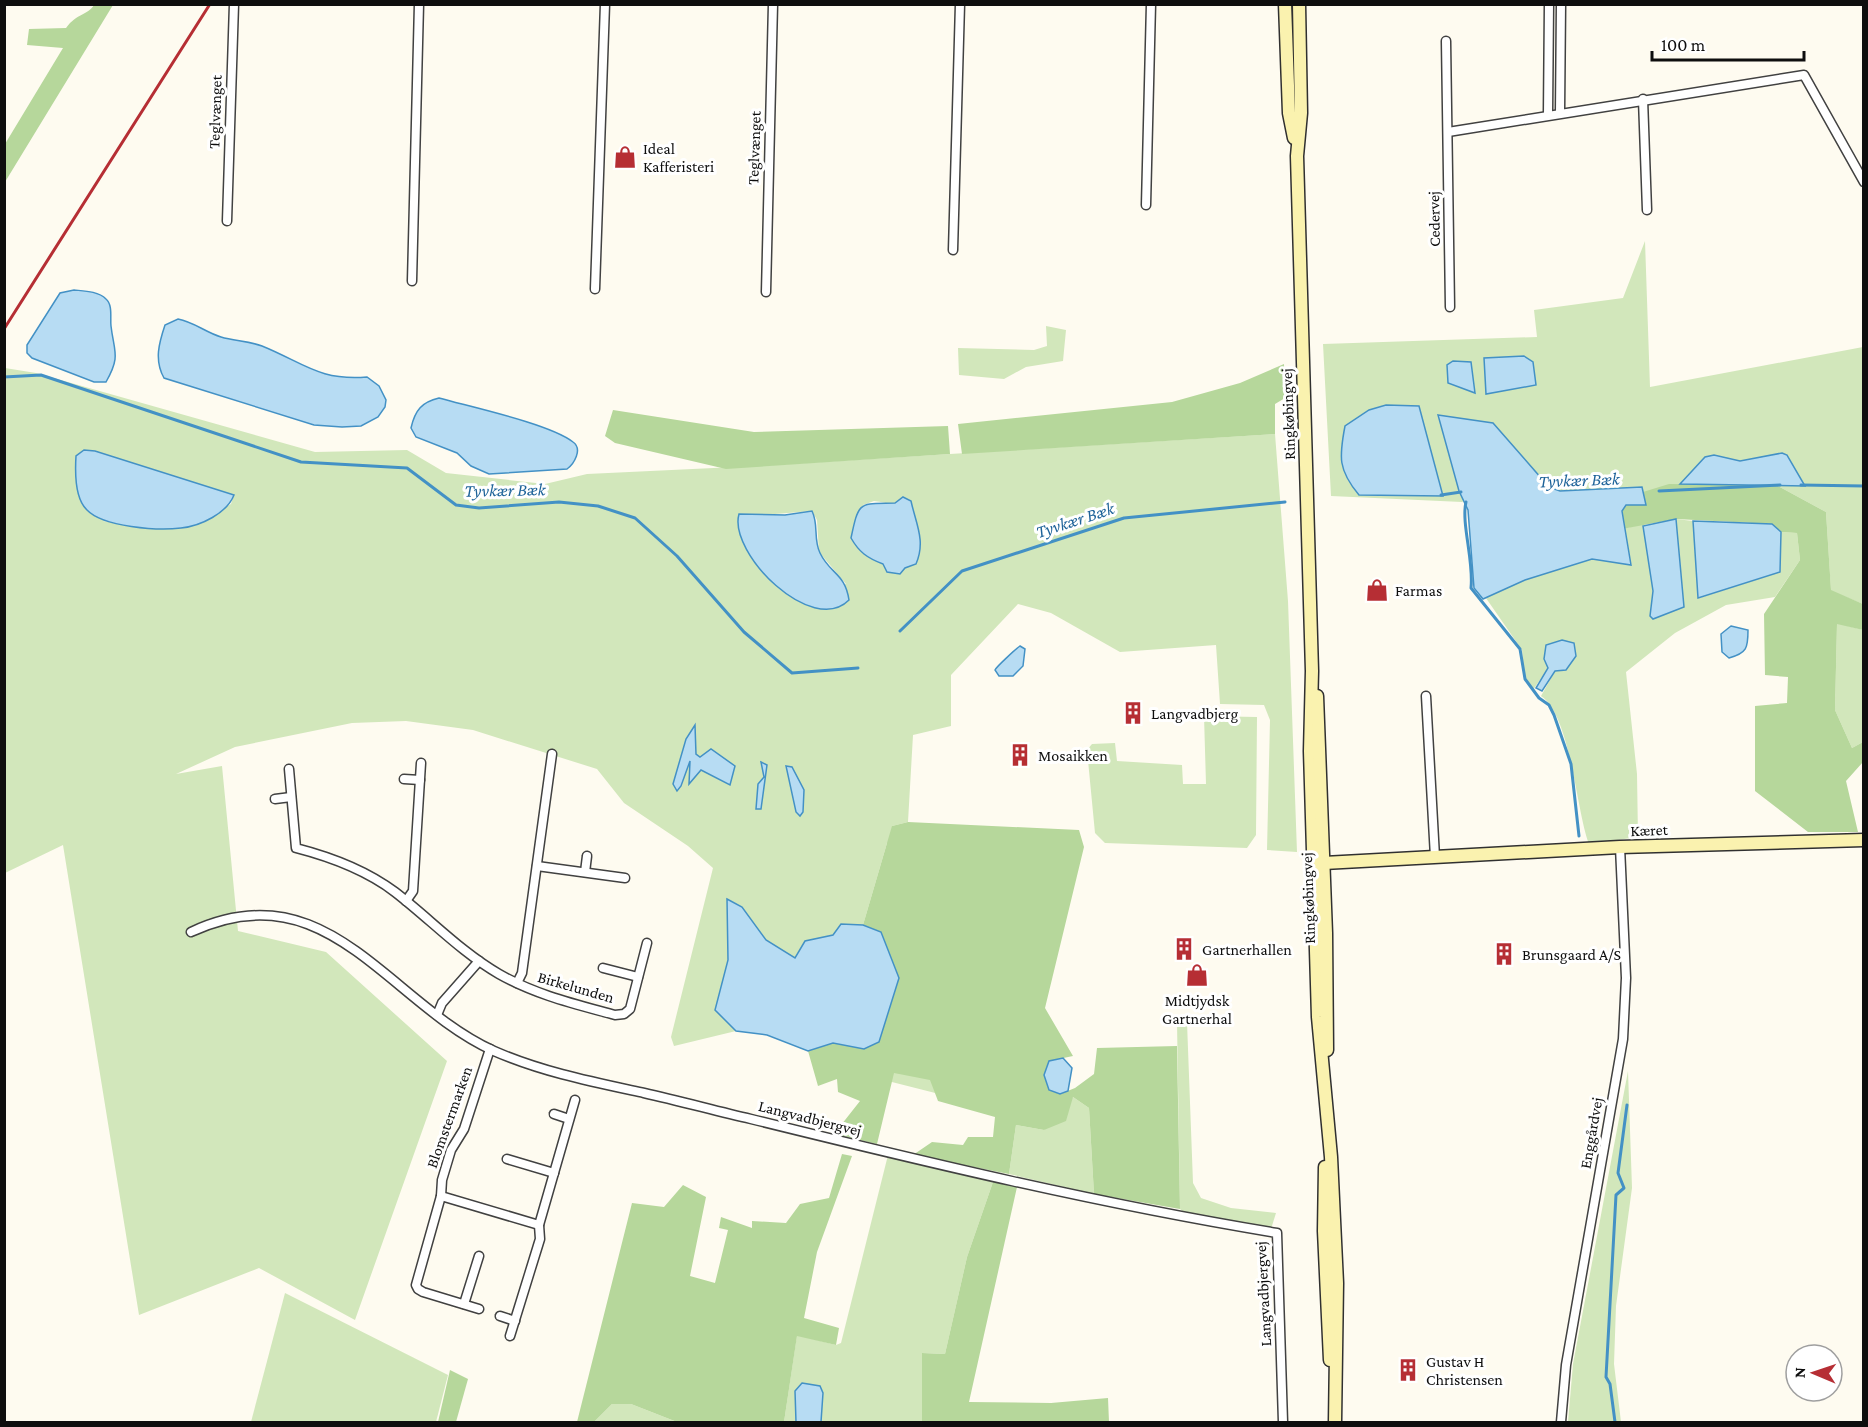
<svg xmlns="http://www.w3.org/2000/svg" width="1868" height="1427" font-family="'Crimson Pro',serif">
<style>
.green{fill:#d2e7bb;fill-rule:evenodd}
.forest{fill:#b6d79b}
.water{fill:#b7dcf3;stroke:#4391c5;stroke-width:1.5}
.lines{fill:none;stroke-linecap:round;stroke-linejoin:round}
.stream{stroke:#4391c5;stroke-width:3}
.street-casing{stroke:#414141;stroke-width:11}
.secondary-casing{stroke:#303030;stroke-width:15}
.street{stroke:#fff;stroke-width:8}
.secondary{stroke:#faf2af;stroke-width:12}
.rail{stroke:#b62e34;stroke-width:3}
.labels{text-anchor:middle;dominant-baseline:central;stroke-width:6;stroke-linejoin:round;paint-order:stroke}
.street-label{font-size:16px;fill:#0e0e0e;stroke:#fff}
.poi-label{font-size:16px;fill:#0e0e0e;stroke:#fff;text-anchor:start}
.water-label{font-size:18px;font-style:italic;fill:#1e6399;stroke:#fff}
</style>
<rect width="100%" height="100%" fill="#fefbf0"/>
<!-- green -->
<g class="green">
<path d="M1645,241L1650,387L1863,347V604L1831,591L1826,512L1776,485L1622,529L1643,524L1653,591V619L1684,607L1676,519L1693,521L1699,598L1780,572L1781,532L1797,533L1800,560L1775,597L1726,605L1675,633L1626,672L1637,774L1638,837L1589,844C1576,810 1571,716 1541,696L1555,671L1544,659L1548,668L1533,690L1524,675L1522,650L1479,588L1471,498L1462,502L1331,496L1323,344L1537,337L1534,310L1623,298Z"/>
<polygon points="1046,326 1066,330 1063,361 1026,367 1004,379 959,375 958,348 1034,350 1047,346"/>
<path d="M5,368L36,373L315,452L407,450L446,473L545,484L587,474L756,466L1275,434L1288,601L1297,852L1267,850L1270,720L1264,705L1220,704L1216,645L1120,652L1051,613L1018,604L951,675V726L913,735L908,822L892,826L1014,1113L884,1080L887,843L863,925L841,924L833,935L805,941L795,958L766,940L742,907L728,899V960L715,1010L736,1031L674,1046L671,1037L713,868L688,846L624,803L597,769L473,730L406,721L352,723L235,747L176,774L222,766L238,931L326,952L447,1061L355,1320L259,1268L139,1315L63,845L5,873ZM234,494L231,504L183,528L136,527L103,521ZM874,501C921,508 922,519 916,563L887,572L863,505ZM812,511L817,520L819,552L846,584L764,573L742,539L763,515Z"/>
<polygon points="1837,623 1863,630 1863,742 1852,748 1835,710"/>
<polygon points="1204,716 1257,717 1256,835 1247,848 1105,843 1095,833 1087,750 1092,744 1115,743 1117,761 1182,765 1183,784 1206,784"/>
<polygon points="1177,1022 1187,1022 1193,1183 1201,1198 1231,1208 1276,1213 1271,1229 1187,1215 1180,1209"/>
<polygon points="1628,1071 1632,1188 1616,1306 1614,1364 1621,1422 1568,1422 1573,1364"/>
<polygon points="1073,1097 1089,1108 1094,1194 1009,1174 1016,1125 1044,1130"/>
<polygon points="888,1155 993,1182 967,1257 945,1354 922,1353 922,1422 784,1422 797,1335 836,1345 841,1343"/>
<polygon points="285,1293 448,1375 436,1422 251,1422"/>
<polygon points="612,1404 631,1404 677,1422 594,1422"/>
</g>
<!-- forest -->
<g class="forest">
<path d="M94,5H113L5,182V144L63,48L27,45L29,29L66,28C77,13 88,15 94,5Z"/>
<polygon points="1284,364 1285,398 1275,404 1275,434 962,454 958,424 1172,402 1240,383"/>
<polygon points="613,410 754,432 948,426 950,454 726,469 615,443 605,436"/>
<polygon points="1669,484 1776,485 1826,512 1831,590 1863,604 1863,630 1837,624 1835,710 1852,748 1863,742 1863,762 1846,781 1858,832 1808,832 1755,791 1755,706 1787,703 1788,677 1765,675 1764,614 1800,560 1797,533 1781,532 1772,524 1676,519 1622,529 1617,500"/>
<polygon points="908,822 1079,830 1084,847 1045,1008 1073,1056 1049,1061 1044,1075 1049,1090 1060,1094 1075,1088 1094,1074 1097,1048 1177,1046 1180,1209 1094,1194 1089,1108 1073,1097 1066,1121 1044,1130 1016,1125 1009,1174 913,1155 932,1142 963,1145 968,1137 993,1137 995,1117 938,1101 930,1080 894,1073 877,1144 834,1134 860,1101 838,1092 837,1079 818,1086 808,1051 833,1043 864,1049 899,978 881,932 863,925 892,826"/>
<polygon points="842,1154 852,1156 817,1252 804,1318 839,1328 836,1345 797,1336 784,1422 677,1422 631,1404 612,1404 594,1422 577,1422 632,1203 664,1207 683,1185 706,1197 690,1276 715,1283 728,1230 719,1228 721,1217 752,1228 752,1221 786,1223 800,1204 829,1198"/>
<polygon points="993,1182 1017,1187 969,1402 1051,1403 1108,1398 1109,1422 922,1422 922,1353 945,1354 967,1257"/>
<polygon points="450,1370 468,1379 456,1422 438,1422"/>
</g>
<!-- water -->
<g class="water">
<path d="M74,290C84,291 98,291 106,299C113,305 110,318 111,326C114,352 121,356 106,382H94L32,358L27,353V345L60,293Z"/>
<path d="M178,319C194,322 205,332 221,337C234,341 249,341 262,346C304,363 319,381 367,377L379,386L386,400L385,407L378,417L361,426L342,427L314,425L164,378C154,360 159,343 165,325Z"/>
<polygon points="1524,356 1533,362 1536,385 1486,394 1484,358"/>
<polygon points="1453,361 1471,362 1475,393 1448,383 1447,365"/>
<path d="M439,398C471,407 550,424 573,442C583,449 574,464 567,469L489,474L471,466L457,453L416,437L411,428C415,410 422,402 439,398Z"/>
<path d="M1386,405L1419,406L1443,496L1359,495C1338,470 1339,457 1345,426L1369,410Z"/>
<polygon points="1438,415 1493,423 1549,487 1560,491 1642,487 1646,505 1626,505 1622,511 1631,565 1592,559 1525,580 1483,599 1474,588 1468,510 1459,491"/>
<path d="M84,450L95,451L234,495C227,513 201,526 181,528C158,531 103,527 87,510C75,499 75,472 76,456Z"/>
<polygon points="1782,453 1787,455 1805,486 1680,484 1705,457 1714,455 1740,461"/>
<path d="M903,497L911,501C916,524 926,541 916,564L905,568L900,574L887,572L883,564C867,558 859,552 851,538C859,500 859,504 895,503Z"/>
<path d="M812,511C819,525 813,539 820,553C830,574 845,573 849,600C812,637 728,553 739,514L785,515Z"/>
<polygon points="1676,519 1684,607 1653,619 1650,616 1653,591 1643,526"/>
<polygon points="1693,521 1772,524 1781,532 1780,572 1698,598"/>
<path d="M1731,626L1748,630C1748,648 1747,653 1729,658L1722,652L1721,634Z"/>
<polygon points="1562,640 1574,643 1576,656 1566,670 1555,671 1542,691 1536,688 1548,668 1544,659 1546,645"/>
<path d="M1020,646L1025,649L1023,666L1013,676H999L995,670C997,666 1016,649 1020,646Z"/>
<polygon points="695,725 696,754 700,757 711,749 735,766 730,785 701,770 689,784 690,761 681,786 677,791 673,784 686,739"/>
<polygon points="761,762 767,765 761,809 756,809 758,784 764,777"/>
<polygon points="786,766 792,767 804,790 803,812 800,816 796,812"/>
<polygon points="727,899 742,907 766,940 795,958 805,941 833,935 841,924 863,925 881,932 899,978 879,1042 864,1049 833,1043 808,1051 767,1035 736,1031 715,1010 728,960"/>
<polygon points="1063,1058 1072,1068 1068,1091 1060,1094 1049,1090 1044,1075 1049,1061"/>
<polygon points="802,1383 820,1386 823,1393 821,1422 796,1422 795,1391"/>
</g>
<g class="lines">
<!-- stream -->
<g class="stream">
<polyline points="4,377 41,375 301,462 407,468 456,505 479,508 559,502 598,506 635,518 677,556 744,632 792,673 858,668"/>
<polyline points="1801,485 1864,486"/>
<polyline points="1659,491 1780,485"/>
<polyline points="1441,495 1461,492"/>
<path d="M1466,502C1461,523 1474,561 1471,588L1520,649L1525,679L1539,698L1549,705L1554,715L1571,764L1579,836"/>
<polyline points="900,631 962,571 1124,518 1285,502"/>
<polyline points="1615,1422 1610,1384 1606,1377 1616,1195 1624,1188 1618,1173 1627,1105"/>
</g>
<!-- street casing -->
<g class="street-casing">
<g id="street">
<polyline points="1446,41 1450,307"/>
<polyline points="1643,99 1647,210"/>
<polyline points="1560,112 1561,4"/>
<polyline points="1548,114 1549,4"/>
<polyline points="1448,132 1804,75 1864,182"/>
<polyline points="1146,205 1151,4"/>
<polyline points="227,221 234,4"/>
<polyline points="953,250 960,4"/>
<polyline points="412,281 419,4"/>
<polyline points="595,289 605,4"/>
<polyline points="766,292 773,4"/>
<polyline points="1426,696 1435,857"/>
<path d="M289,769L296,848C331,857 366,870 395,892C430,919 461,952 499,974C536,995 575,1004 615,1015L624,1014L630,1009L647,943"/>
<polyline points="404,779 420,780"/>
<polyline points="275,799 291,797"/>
<polyline points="537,866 625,878"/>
<polyline points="585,872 587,856"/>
<polyline points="406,901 413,891 421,763"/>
<path d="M191,932C327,868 388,1003 494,1051C542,1072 593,1082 644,1093C680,1101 716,1111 751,1119C925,1162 1100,1204 1277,1233L1283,1422"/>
<polyline points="603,968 638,977"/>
<polyline points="517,983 522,973 552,754"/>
<polyline points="437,1015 442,1003 479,961"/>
<polyline points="554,1114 569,1119"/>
<polyline points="507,1159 554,1173"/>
<polyline points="441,1196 539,1225"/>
<polyline points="464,1304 479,1256"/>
<polyline points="479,1309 423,1292 418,1289 416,1285 441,1196 442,1180 451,1150 464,1129 490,1049"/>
<polyline points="500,1316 515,1321"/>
<polyline points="510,1336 540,1239 539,1225 575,1100"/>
<polyline points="1561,1422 1566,1365 1623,1039 1626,978 1620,847"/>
</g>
</g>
<!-- secondary casing -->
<g class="secondary-casing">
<g id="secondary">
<polyline points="1285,4 1289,113 1294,138"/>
<polyline points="1299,4 1301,113 1297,156 1312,671 1310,751 1318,1017 1331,1157 1337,1283 1335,1422"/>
<polyline points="1317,696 1326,933 1327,1050"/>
<polyline points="1324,863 1620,847 1864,840"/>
<polyline points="1325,1167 1324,1231 1330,1360"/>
</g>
</g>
<!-- street -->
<use href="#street" class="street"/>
<!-- secondary -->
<use href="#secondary" class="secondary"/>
<!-- rail -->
<polyline class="rail" points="4,329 210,4"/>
</g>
<!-- icons -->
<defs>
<g id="shop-bare" transform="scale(1.8)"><path d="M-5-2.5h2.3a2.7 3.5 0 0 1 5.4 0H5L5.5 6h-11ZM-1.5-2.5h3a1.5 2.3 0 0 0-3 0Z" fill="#b62e34" stroke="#fff" stroke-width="2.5" paint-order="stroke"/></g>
<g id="building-bare" transform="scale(1.8)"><path d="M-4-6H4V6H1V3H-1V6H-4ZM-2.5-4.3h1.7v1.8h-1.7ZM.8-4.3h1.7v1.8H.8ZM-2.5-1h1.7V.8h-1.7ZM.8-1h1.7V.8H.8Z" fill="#b62e34" stroke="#fff" stroke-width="2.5" paint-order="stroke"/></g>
</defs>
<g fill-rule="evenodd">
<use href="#shop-bare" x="625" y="157"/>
<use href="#shop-bare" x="1377" y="590"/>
<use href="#building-bare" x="1133" y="713"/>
<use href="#building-bare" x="1020" y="755"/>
<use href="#building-bare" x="1184" y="949"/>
<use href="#building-bare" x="1504" y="954"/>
<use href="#shop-bare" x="1197" y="975"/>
<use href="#building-bare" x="1408" y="1370"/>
</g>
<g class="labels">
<!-- street labels -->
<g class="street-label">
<text transform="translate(215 112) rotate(-88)">Teglvænget</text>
<text transform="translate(754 148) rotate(-88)">Teglvænget</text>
<text transform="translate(1434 219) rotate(-91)">Cedervej</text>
<text transform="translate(1288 414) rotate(-92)">Ringkøbingvej</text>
<text transform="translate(1649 830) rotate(-2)">Kæret</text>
<text transform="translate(1308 898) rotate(-92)">Ringkøbingvej</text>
<text transform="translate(576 987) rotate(16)">Birkelunden</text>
<text transform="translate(449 1117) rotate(-70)">Blomstermarken</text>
<text transform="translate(810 1118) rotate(14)">Langvadbjergvej</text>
<text transform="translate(1591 1133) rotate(-80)">Enggårdvej</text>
<text transform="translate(1263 1294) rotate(-93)">Langvadbjergvej</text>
</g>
<!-- poi labels -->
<g class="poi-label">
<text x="643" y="148">Ideal<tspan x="643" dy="18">Kafferisteri</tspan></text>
<text x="1395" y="590">Farmas</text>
<text x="1151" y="713">Langvadbjerg</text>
<text x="1038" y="755">Mosaikken</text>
<text x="1202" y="949">Gartnerhallen</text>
<text x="1522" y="954">Brunsgaard A/S</text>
<text x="1197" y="1000" text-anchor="middle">Midtjydsk<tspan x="1197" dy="18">Gartnerhal</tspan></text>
<text x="1426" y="1361">Gustav H<tspan x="1426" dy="18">Christensen</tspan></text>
</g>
<!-- water labels -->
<g class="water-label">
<text transform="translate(1579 480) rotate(-2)">Tyvkær Bæk</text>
<text transform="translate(505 490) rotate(-1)">Tyvkær Bæk</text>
<text transform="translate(1075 520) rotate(-18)">Tyvkær Bæk</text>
</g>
</g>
<!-- border -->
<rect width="1868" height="1427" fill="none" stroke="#0e0e0e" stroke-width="12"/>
<!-- north arrow -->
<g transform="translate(1814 1373) rotate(272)"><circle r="28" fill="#ffffff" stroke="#9f9f9f" stroke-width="1.5"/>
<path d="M0-4.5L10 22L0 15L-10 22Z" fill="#b62e34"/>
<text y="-9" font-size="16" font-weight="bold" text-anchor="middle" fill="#0e0e0e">N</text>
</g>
<!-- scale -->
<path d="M1652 51v9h152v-9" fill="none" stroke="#0e0e0e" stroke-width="3"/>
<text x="1661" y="51" font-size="18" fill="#0e0e0e" stroke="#ffffff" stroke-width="4.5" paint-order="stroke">100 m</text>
</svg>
